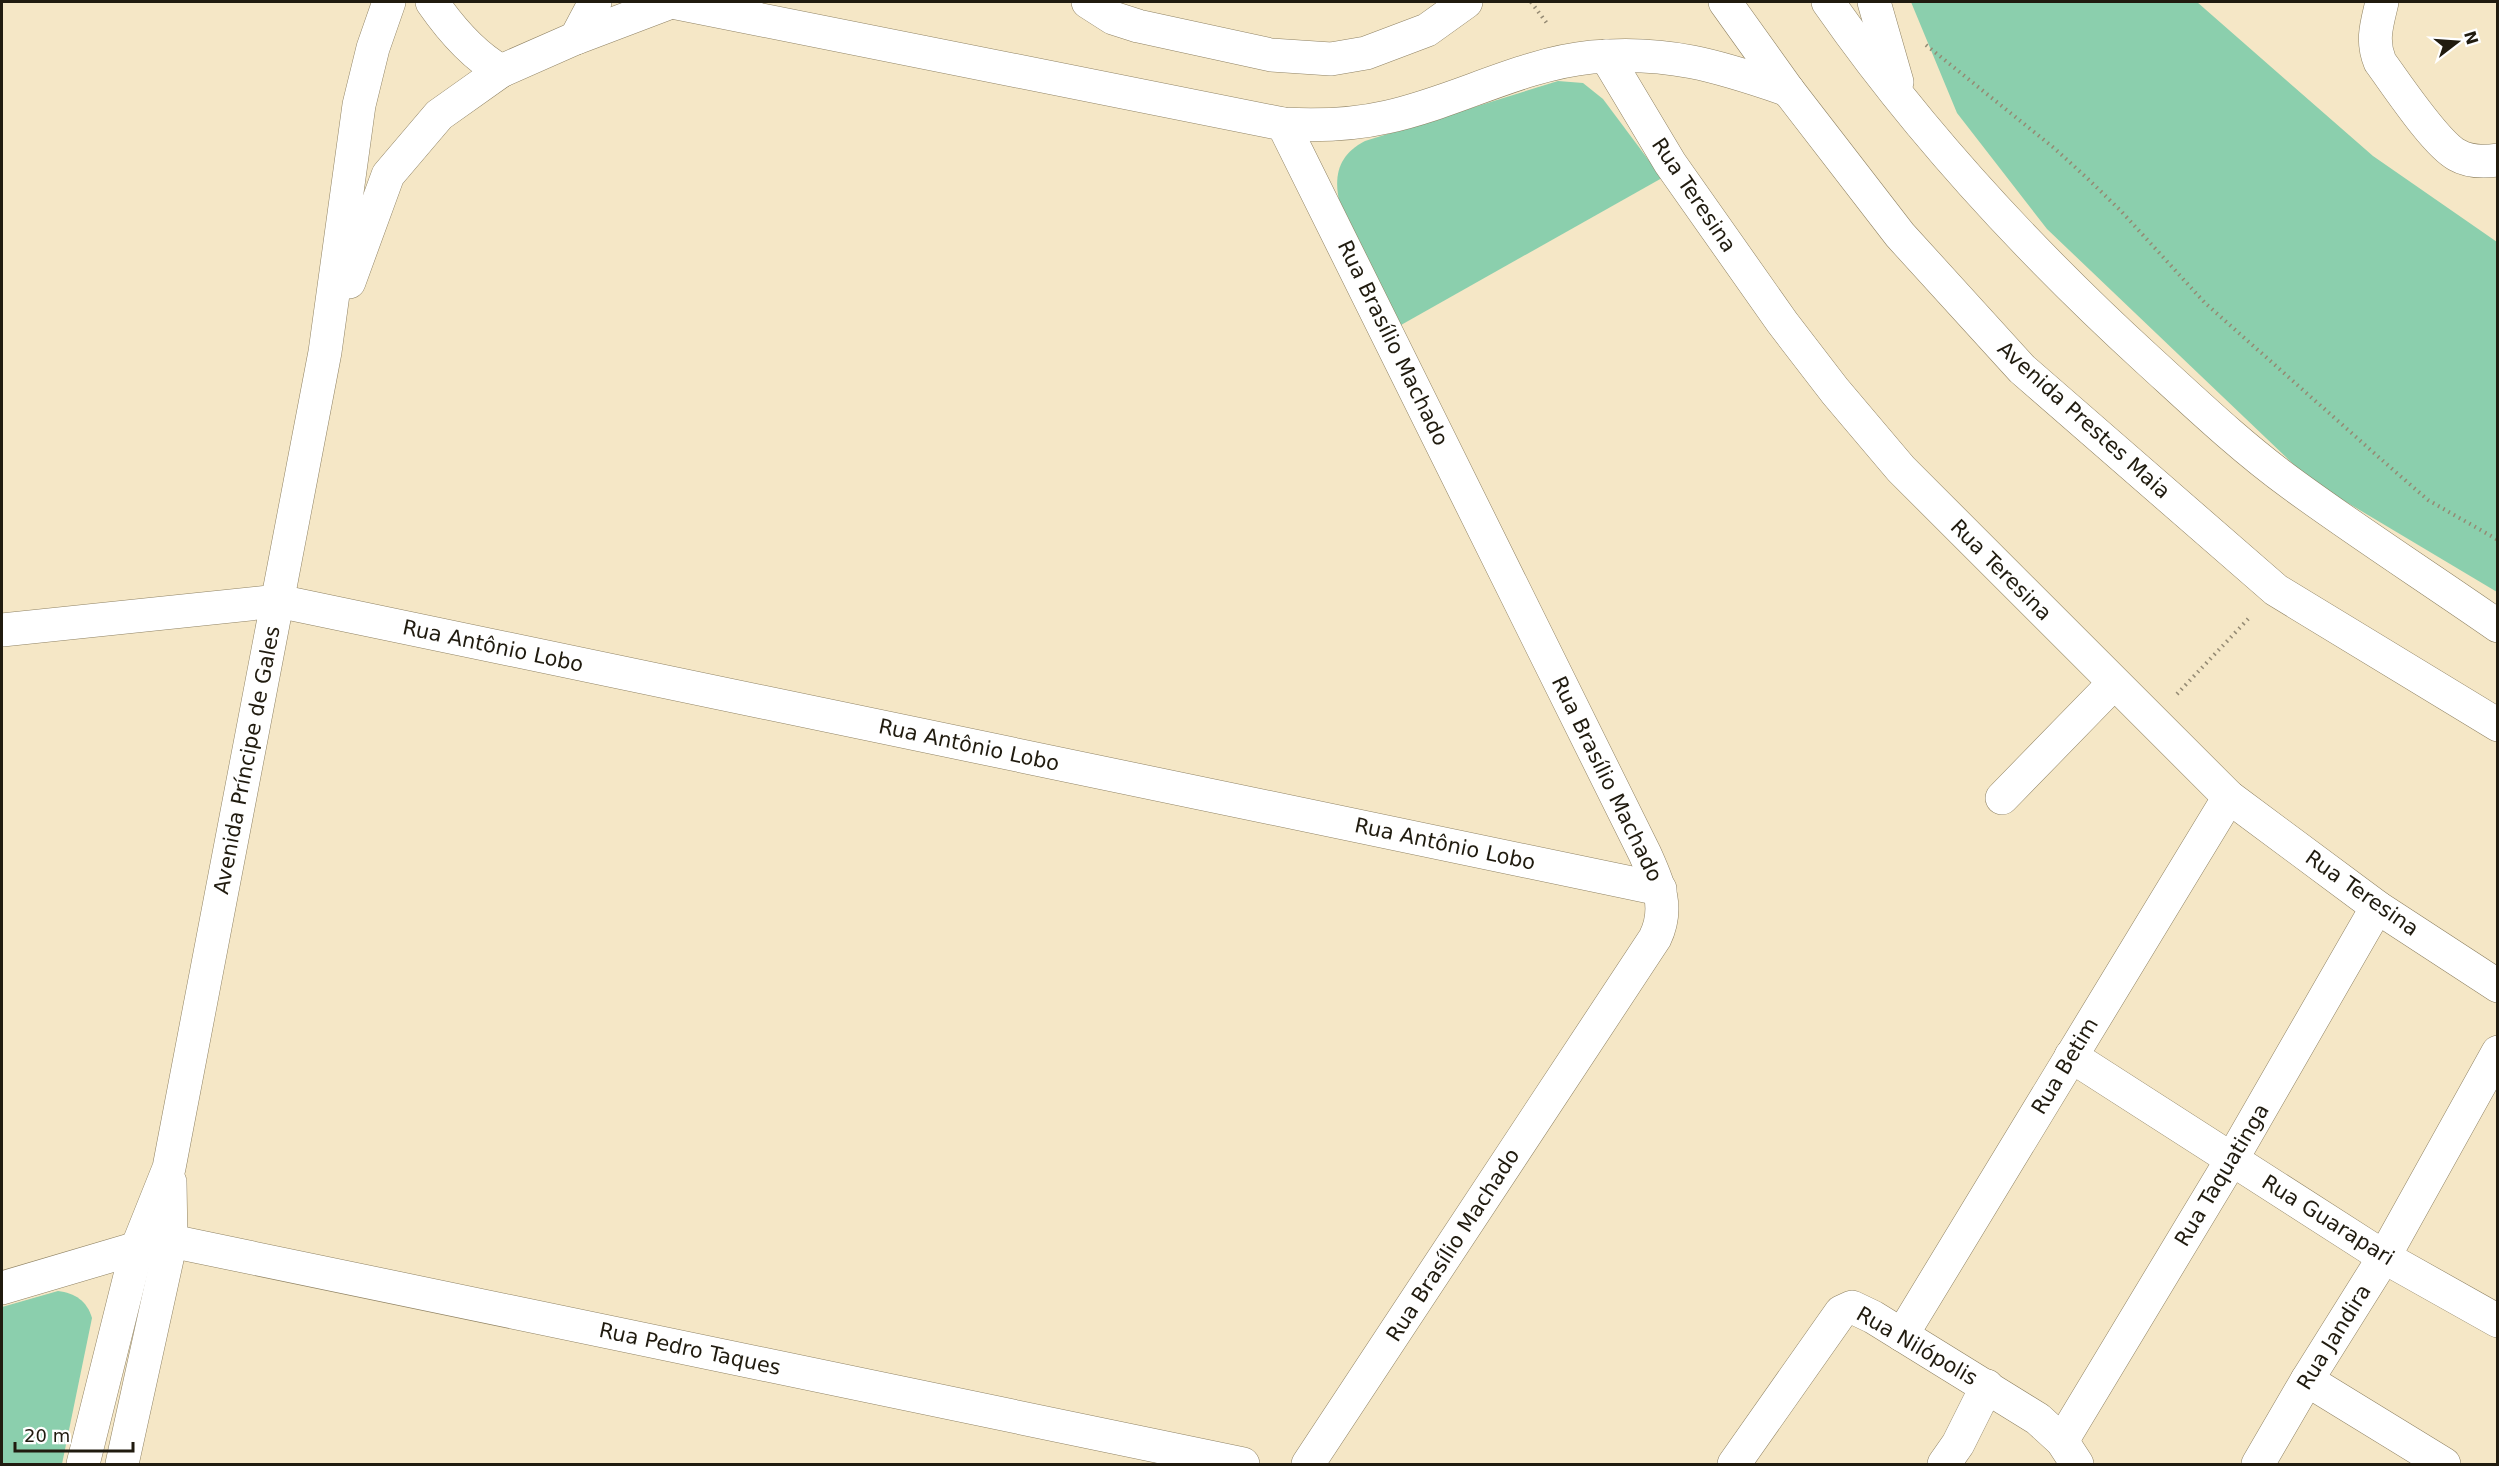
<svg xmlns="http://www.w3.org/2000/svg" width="2499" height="1466" font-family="'DejaVu Sans',sans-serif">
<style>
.green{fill:#8bcfad}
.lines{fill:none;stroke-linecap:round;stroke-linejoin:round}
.minor-casing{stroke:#8f8263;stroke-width:34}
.highway-casing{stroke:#8f8263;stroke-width:34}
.path{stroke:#948a73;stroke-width:4;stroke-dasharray:1.5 4.5;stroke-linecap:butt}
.minor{stroke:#fff;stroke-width:33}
.highway{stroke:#fff;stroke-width:33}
.labels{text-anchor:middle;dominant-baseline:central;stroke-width:4.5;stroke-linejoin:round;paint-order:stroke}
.street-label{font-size:21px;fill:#201b0f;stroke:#fff}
</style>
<rect width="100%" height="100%" fill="#f5e7c6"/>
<!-- green -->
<g class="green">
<polygon points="1911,2 2197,2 2373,156 2497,242 2497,592 2311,481 2047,229 1957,113"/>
<path d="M1558,81L1583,83L1603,99L1662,178L1401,325L1340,205C1333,176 1338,155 1365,141Z"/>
<path d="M58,1291C75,1293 87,1301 92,1318L62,1464H2V1307Z"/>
</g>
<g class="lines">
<!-- minor casing -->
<g class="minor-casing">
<g id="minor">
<path d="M2382,2C2377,24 2371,40 2380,62C2397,85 2435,143 2457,155C2469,162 2484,162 2498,160"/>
<polyline points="1606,56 1670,163 1782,322 1835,391 1901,469 2229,797 2377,907 2498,986"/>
<path d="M1283,124L1645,854C1658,883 1670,907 1655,938L1308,1464"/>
<polyline points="2,630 278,601 1660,889"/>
<polyline points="2002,798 2114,683"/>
<polyline points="2071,1056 2384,1257 2498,1321"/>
<polyline points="2,1288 137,1248 171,1241 1243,1464"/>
<polyline points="1902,1335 2229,797"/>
<polyline points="2307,1380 2444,1464"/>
<polyline points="2062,1441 2232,1159 2377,907"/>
<polyline points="1734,1464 1841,1312 1852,1307 1873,1317 2038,1419 2062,1441 2077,1464"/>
<polyline points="1944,1464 1958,1444 1987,1386"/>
<polyline points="2258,1464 2307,1380 2384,1257 2498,1052"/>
</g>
</g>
<!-- highway casing -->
<g class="highway-casing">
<g id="highway">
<path d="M432,2C450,28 473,55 501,71"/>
<path d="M672,2L1283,124C1318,126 1352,125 1387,117C1456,102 1521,64 1592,57C1666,50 1719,66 1788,90"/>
<polyline points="1088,2 1113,18 1138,26 1271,55 1331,59 1366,53 1427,30 1466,2"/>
<polyline points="1725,2 1788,90 1900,235 2022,369 2276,590 2498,725"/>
<path d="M1828,2C1920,134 2030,252 2148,360C2194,402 2241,447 2292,484C2359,533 2429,578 2498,626"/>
<polyline points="1874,2 1897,82"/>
<polyline points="576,38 595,2"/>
<polyline points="349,282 388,175 439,115 501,71 576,38 671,2"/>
<polyline points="83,1464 137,1248 169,1168 325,352 359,105 373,48 389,2"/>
<polyline points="122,1464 171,1241 170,1182"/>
</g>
</g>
<!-- path -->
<g class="path">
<polyline points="1531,2 1549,26"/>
<polyline points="1926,45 2054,148 2087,178 2121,211 2205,303 2391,468 2428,500 2498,540"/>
<polyline points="2177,694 2250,617"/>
</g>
<!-- minor -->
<use href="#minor" class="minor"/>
<!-- highway -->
<use href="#highway" class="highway"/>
</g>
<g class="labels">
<!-- street labels -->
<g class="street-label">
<text transform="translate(1694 195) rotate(56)">Rua Teresina</text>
<text transform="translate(1393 343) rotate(64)">Rua Brasílio Machado</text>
<text transform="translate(2084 420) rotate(42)">Avenida Prestes Maia</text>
<text transform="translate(2001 570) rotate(45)">Rua Teresina</text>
<text transform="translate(493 646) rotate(12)">Rua Antônio Lobo</text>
<text transform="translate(969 745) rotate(12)">Rua Antônio Lobo</text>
<text transform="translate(247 760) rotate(-79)">Avenida Príncipe de Gales</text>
<text transform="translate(1607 779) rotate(64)">Rua Brasílio Machado</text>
<text transform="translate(1445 844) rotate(12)">Rua Antônio Lobo</text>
<text transform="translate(2362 893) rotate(35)">Rua Teresina</text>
<text transform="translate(2065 1066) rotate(-59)">Rua Betim</text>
<text transform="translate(2222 1175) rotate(-59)">Rua Taquatinga</text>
<text transform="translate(2328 1220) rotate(32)">Rua Guarapari</text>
<text transform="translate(1453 1245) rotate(-57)">Rua Brasílio Machado</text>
<text transform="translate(2334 1337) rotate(-58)">Rua Jandira</text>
<text transform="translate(1917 1346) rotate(30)">Rua Nilópolis</text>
<text transform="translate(690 1349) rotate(12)">Rua Pedro Taques</text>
</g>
</g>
<!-- border -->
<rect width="2499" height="1466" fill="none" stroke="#201b0f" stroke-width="6"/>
<!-- north arrow -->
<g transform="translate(2457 42) rotate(73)" stroke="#ffffff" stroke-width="4.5" paint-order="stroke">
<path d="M0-4.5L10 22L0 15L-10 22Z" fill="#201b0f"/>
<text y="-9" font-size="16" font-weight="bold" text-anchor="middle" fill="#201b0f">N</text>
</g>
<!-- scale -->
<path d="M15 1442v9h118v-9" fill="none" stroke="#201b0f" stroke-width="3"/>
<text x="24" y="1442" font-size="18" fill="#201b0f" stroke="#ffffff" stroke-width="4.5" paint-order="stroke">20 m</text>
</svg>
